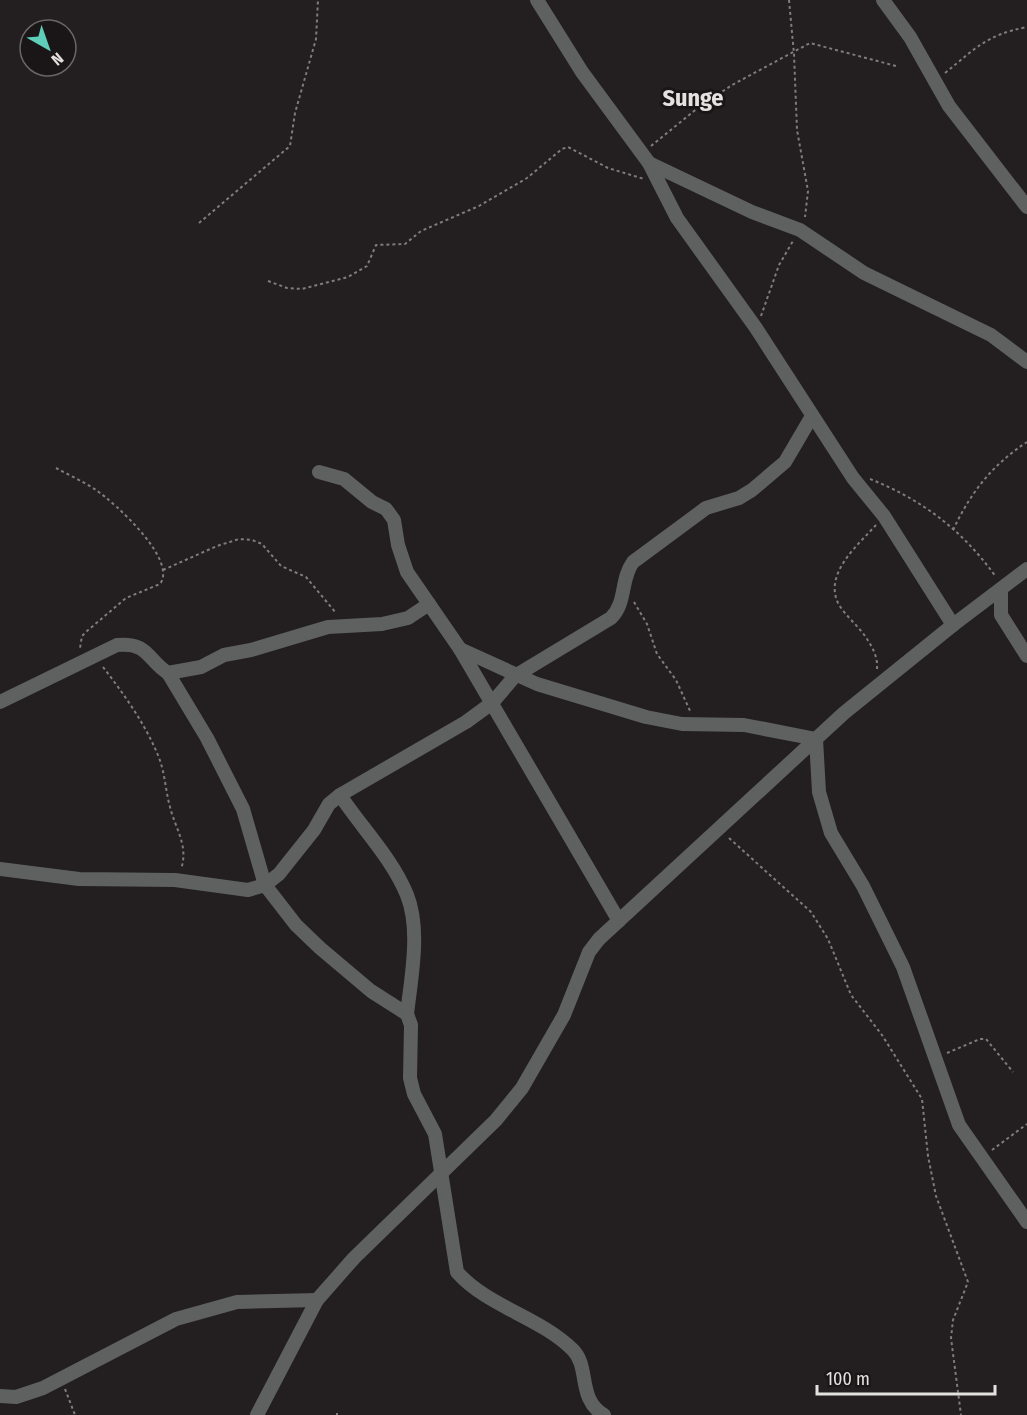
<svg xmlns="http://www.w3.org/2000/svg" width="1027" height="1415" font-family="'Fira Sans Condensed',sans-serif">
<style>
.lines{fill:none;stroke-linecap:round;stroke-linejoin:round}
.path{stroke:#807c7d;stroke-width:2;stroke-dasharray:3 3;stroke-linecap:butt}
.minor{stroke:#5e6160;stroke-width:14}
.labels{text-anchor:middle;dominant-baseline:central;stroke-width:6;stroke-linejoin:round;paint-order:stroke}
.quarter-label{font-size:24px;font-weight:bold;fill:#e4e1e1;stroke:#1a1516}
</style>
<rect width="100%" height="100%" fill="#231e1f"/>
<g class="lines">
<!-- path -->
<g class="path">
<polyline points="789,0 794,54 797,130 808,191 805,217"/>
<path d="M945,73C976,48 986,35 1027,27"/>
<polyline points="651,146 699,107 732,85 810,43 896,66"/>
<polyline points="199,223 290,146 295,113 316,39 318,0"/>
<polyline points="268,281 287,288 302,289 348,277 367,266 376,245 405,244 421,231 479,206 527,178 562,149 568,147 608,168 644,179"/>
<polyline points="761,316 779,265 793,241"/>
<path d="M56,468C69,475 84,482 96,490C115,503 178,560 160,584L126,598L87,631L82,636L80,648"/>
<path d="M870,479C923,500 963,531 996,577"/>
<path d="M876,525C858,545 824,573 838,603C845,616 859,626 867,639C873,648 878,658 877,669"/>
<path d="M953,530C971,492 992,465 1027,442"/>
<polyline points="163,570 217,546 239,539 252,540 262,544 281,566 306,577 336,613"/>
<polyline points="634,602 647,624 657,654 676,680 691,713"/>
<path d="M103,667C123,693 144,722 157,753C165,770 165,789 170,807C175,828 189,846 181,869"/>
<polyline points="729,838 811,912 828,939 851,995 882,1035 922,1099 928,1156 936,1196 968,1282 953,1320 951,1338 961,1415"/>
<polyline points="947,1053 980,1039 986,1039 1013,1072"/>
<polyline points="992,1150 1027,1124"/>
<polyline points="65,1389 75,1415"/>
<polyline points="337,1415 337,1413"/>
</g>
<!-- minor -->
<g class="minor">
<polyline points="537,0 582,72 649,163 677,218 756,328 853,478 884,516 953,625"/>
<polyline points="883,0 910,37 949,106 1027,207"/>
<polyline points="649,163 752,212 800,230 864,273 991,335 1027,362"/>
<polyline points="319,472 344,479 372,502 386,509 394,520 398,545 407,572 460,649 619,921"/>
<polyline points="1001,590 1001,615 1027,656"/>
<polyline points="460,649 537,684 646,717 682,724 744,725 816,739 819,792 831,833 863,886 903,967 959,1125 1027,1222"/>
<path d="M168,673L207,738L243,809L265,885L296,925L320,948L371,991L407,1014L411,1025L410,1078L414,1094L435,1134L457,1272C488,1307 540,1317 573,1350C590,1367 577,1399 604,1415"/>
<path d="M0,702L117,645C149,642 147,660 168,673L201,667L224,655L251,650L328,627L382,624L408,618L429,604"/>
<path d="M340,795C361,827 392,858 407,895C421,930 411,978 407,1014"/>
<path d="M0,869L79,879L175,880L248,890L265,885L279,874L314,830L329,804L340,795L466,722L492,703L515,676L611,618C627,602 620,580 633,562L706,508L739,498L752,490L785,462L812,416"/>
<polyline points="0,1396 16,1397 43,1388 176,1319 237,1302 317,1300"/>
<polyline points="257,1415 317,1300 354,1258 496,1120 522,1088 564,1015 589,952 599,939 844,713 953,625 1027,569"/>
</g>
</g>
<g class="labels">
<!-- quarter labels -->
<g class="quarter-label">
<text x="693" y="98">Sunge</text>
</g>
</g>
<!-- north arrow -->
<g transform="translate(48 48) rotate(140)"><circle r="28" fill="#1a1516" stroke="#6b6767" stroke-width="1.5"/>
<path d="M0-4.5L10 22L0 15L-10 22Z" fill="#5eceb8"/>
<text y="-9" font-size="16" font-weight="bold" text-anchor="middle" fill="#e4e1e1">N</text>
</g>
<!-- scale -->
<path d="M817 1385v9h178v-9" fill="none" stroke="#e4e1e1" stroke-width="3"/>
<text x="826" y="1385" font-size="18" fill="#e4e1e1" stroke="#1a1516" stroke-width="4.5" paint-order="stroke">100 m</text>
</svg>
